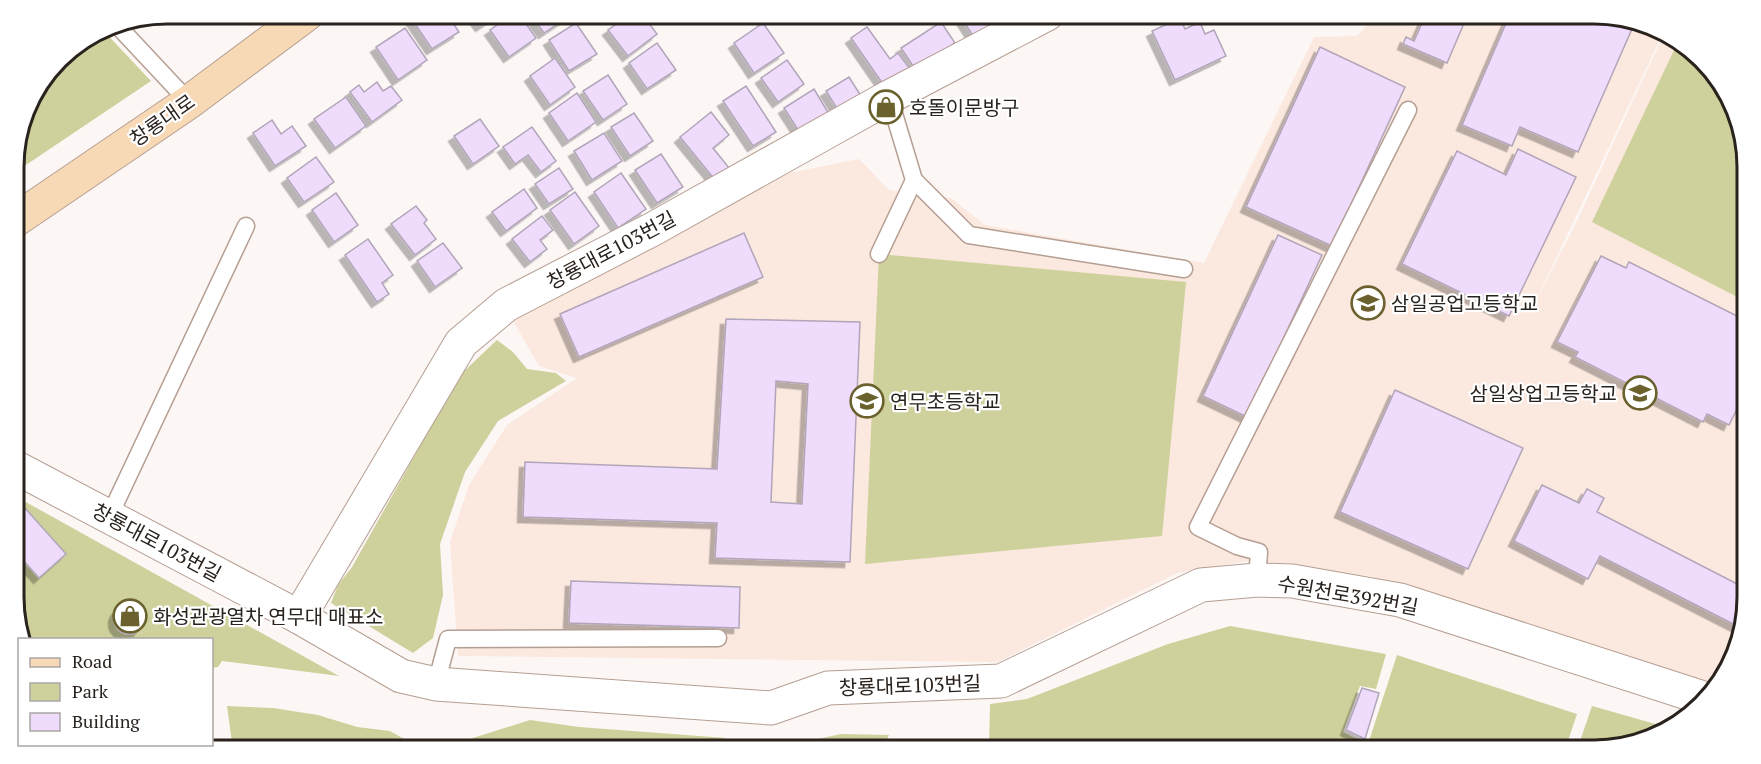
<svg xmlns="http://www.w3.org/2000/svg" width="1761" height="764" font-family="'PT Serif','Noto Sans KR',serif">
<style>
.built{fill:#fbe8de}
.green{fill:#ced19b}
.building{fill:#efdbfc;stroke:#b1a5b9;stroke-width:1.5;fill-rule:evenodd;filter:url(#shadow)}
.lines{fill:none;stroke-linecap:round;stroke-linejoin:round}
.lane-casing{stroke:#b59e92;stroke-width:19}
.street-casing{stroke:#b59e92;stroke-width:35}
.secondary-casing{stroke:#b59e92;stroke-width:35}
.lane{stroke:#fff;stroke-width:16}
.street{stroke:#fff;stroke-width:33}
.secondary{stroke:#f8d9b6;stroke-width:33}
.labels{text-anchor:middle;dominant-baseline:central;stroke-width:4.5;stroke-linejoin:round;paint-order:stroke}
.poi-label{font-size:20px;fill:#2a221d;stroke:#fff;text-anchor:start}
.street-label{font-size:20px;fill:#2a221d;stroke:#fff}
.rim{fill:none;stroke:#2a221d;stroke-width:3}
</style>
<defs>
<filter id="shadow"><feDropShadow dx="-5.5" dy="5.5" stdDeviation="0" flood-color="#0004"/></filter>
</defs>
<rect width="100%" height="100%" fill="#fcf7f5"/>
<!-- built -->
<polygon class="built" points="1377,14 1594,14 1652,25 1663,33 1532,309 1577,221 1664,34 1716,73 1746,147 1747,597 1736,655 1714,684 1370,576 1247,561 1177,573 998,662 458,656 450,542 469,485 507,425 577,378 539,366 511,317 761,179 859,159 889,190 951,198 985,225 1204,263 1314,37 1357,36"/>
<!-- green -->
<g class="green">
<polygon points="102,29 151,81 14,173 14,157 29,100 66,52"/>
<polygon points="1677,44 1716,73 1746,147 1747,302 1592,222"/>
<polygon points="879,254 1186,282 1162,536 865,564"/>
<polygon points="497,340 513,352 527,369 556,373 566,381 498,421 465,472 440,544 443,595 433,638 413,653 331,603 338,585 352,567 460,375"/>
<polygon points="15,496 339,676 222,661 218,667 212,668 212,640 24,639 15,617"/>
<polygon points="1230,626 1386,654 1376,689 1360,686 1343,732 1361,741 1359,750 989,750 990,704 1027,699 1168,644"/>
<polygon points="1397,655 1577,714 1565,750 1366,750"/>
<polygon points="227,706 273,708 318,715 357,727 390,731 420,748 451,745 530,720 579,727 726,738 704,749 233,750"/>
<polygon points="1592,706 1666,727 1604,750 1577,750"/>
<polygon points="841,734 889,735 882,750 746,750 764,744 804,742"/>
</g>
<!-- building -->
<g class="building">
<polygon points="417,14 447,14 459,32 432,49 411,18"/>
<polygon points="472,14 499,14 481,26"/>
<polygon points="513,14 519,14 536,38 509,57 490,30"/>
<polygon points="530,14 565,14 568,17 544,33"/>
<polygon points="630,14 642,14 657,34 628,56 608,30"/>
<polygon points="959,14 998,14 1002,20 975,39"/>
<polygon points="1426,14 1468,14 1447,63 1403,44 1406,37 1414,41"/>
<polygon points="1510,14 1594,14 1635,22 1578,152 1520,127 1512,146 1462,125"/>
<polygon points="1180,18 1185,29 1200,22 1205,34 1214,30 1226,56 1175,80 1152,31"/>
<polygon points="941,22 955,43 915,69 901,48"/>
<polygon points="576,23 597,54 569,71 549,40"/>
<polygon points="763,23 784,53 754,73 734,43"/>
<polygon points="867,27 890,59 898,53 910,69 885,87 851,38"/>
<polygon points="405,28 427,60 398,80 376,47"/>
<polygon points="657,43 676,70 647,89 629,63"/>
<polygon points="1320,47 1405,87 1332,246 1246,207"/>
<polygon points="555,58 575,87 550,105 530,76"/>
<polygon points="787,60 804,84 778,102 761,78"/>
<polygon points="608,75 627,104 603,120 583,91"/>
<polygon points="849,77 861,96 838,110 826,91"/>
<polygon points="377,82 383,91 391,86 402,100 372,122 350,92 359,85 364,92"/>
<polygon points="746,86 776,132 753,146 723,101"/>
<polygon points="814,89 829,114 800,133 784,108"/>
<polygon points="577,93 596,122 568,141 549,113"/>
<polygon points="346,97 366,126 335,148 314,119"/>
<polygon points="711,112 729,135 713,148 730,169 715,180 680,137"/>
<polygon points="634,113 653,141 630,156 611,127"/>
<polygon points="480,119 499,146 473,164 454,136"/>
<polygon points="272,120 281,134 292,126 306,146 275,166 253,133"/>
<polygon points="532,127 556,161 541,172 528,155 515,164 503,147"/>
<polygon points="604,133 622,161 592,180 574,151"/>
<polygon points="1518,149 1576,177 1509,316 1402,264 1457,151 1506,175"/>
<polygon points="661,154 683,187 657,203 635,170"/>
<polygon points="316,157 334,182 304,202 287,178"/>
<polygon points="559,168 573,189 549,204 535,184"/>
<polygon points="621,173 646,209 618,228 594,192"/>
<polygon points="524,189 537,208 506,231 492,212"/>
<polygon points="575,192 599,226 574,244 550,210"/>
<polygon points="336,193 358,225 334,242 312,210"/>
<polygon points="416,206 427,220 424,223 436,239 415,255 391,224"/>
<polygon points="542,216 553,230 540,240 547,249 530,262 512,239"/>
<polygon points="744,233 763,277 579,357 560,314"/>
<polygon points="1278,235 1322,255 1247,417 1203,396"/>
<polygon points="368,239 393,275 382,283 389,294 377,302 345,255"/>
<polygon points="443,243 462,268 435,287 417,261"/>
<polygon points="1601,256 1626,268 1629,262 1747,321 1747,389 1729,425 1707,414 1703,422 1575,357 1578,352 1557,342"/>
<path d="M726,319L860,322L850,562L715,558L717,523L523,517L525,462L717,469ZM776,381L808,384L802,504L771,502Z"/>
<polygon points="1395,390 1523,448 1468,569 1340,512"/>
<polygon points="1542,485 1579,503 1587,489 1604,498 1597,512 1747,589 1741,628 1600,556 1588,579 1514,541"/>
<polygon points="16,498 66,554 39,578 15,551"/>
<polygon points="571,581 740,587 739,628 569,623"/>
<circle cx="129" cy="619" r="15"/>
<polygon points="1740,635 1737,652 1733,650"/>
<polygon points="1362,688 1379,693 1365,739 1346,730"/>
</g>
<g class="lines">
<!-- lane casing -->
<g class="lane-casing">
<g id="lane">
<polyline points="116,24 189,102"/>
<polyline points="914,180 969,235 1184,269"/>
<polyline points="879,254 914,180 889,97"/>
<polyline points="109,517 246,226"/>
<polyline points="1257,580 1259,552 1237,546 1198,527 1408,110"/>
<polyline points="436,684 448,639 718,638"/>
</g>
</g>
<!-- street casing -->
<g class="street-casing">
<g id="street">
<polyline points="15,467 299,617 401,676 436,684 771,708 828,688 1001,681 1201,585 1257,580 1292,581 1400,600 1703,698"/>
<polyline points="299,617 461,343 506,305 653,229 889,97 1047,14"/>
</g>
</g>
<!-- secondary casing -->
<g class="secondary-casing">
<polyline id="secondary" points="14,221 189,102 307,14"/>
</g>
<!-- lane -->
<use href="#lane" class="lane"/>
<!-- street -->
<use href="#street" class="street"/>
<!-- secondary -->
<use href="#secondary" class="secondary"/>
</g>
<!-- icons -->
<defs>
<g id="shop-ring" transform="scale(1.725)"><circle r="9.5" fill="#fff" stroke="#6a612d" stroke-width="1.5"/><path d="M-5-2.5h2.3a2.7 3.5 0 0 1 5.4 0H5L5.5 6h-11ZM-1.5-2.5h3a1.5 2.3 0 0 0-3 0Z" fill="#6a612d"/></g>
<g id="school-ring" transform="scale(1.725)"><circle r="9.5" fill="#fff" stroke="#6a612d" stroke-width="1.5"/><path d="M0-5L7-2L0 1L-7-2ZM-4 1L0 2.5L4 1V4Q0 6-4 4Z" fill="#6a612d"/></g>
</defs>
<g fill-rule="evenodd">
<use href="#shop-ring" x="886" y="107"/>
<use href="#school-ring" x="1368" y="303"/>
<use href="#school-ring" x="1640" y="393"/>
<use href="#school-ring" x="867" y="401"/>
<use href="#shop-ring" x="130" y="616"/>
</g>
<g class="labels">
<!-- poi labels -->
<g class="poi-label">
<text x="909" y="107">호돌이문방구</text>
<text x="1391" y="303">삼일공업고등학교</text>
<text x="1617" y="393" text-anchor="end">삼일상업고등학교</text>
<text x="890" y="401">연무초등학교</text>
<text x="153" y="616">화성관광열차 연무대 매표소</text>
</g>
<!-- street labels -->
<g class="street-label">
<text transform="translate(162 120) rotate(-35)">창룡대로</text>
<text transform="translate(611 250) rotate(-28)">창룡대로103번길</text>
<text transform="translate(157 542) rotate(28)">창룡대로103번길</text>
<text transform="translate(1348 595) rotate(10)">수원천로392번길</text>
<text transform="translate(910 685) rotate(-2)">창룡대로103번길</text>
</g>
</g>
<!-- crop -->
<path d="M0 0H1761V764H0ZM167 24H1594A143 143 0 0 1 1737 167V597A143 143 0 0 1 1594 740H167A143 143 0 0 1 24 597V167A143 143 0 0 1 167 24Z" fill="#fff" fill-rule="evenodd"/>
<path class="rim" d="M167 24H1594A143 143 0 0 1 1737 167V597A143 143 0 0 1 1594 740H167A143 143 0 0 1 24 597V167A143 143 0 0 1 167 24Z"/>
<!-- legend -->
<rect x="18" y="638" width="195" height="108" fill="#ffffff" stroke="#aaa7a5" stroke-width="1.5"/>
<rect x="30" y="658" width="30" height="9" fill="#f8d9b6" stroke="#aaa7a5" stroke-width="1.5"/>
<text x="72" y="668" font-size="18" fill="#2a221d">Road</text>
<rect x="30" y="683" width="30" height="18" fill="#ced19b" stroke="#aaa7a5" stroke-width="1.5"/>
<text x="72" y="698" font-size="18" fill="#2a221d">Park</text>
<rect x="30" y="713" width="30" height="18" fill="#efdbfc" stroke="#aaa7a5" stroke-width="1.5"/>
<text x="72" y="728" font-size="18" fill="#2a221d">Building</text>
</svg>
